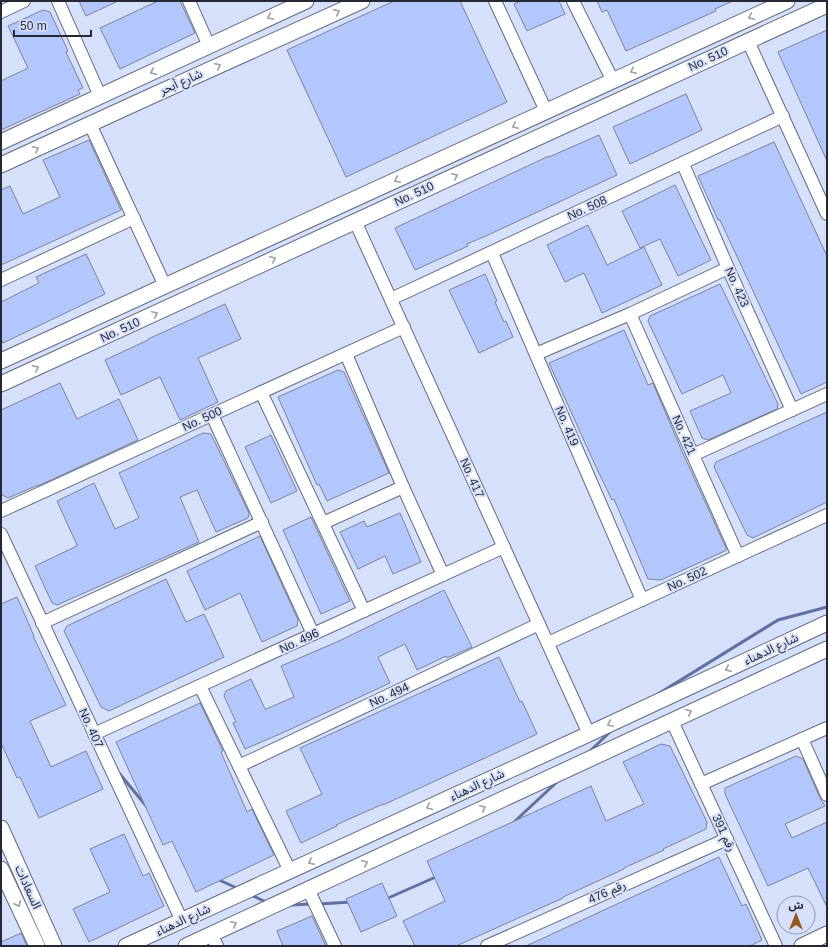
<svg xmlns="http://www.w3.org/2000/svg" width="828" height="947" font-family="Arial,'Noto Sans Arabic',sans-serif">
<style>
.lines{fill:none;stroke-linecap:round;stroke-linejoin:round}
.stream{stroke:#6170a0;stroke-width:3}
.building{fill:#b4c7fc;stroke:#7b839b}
.minor-casing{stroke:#636b82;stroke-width:14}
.tertiary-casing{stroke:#636b82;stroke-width:17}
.minor{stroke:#fff;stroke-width:12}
.tertiary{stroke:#fff;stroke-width:15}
.oneway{stroke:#9d9fa3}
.labels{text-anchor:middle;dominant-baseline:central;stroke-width:4;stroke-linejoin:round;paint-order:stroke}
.street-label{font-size:12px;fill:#262933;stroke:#d7e0fa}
</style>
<rect width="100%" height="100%" fill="#d7e0fa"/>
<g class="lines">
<!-- stream -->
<g class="stream">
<polyline points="658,694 778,620 827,607"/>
<polyline points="588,753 611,731"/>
<polyline points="119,773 147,807"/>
<polyline points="513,823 559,780"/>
<polyline points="217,879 239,889"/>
<polyline points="251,895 268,903"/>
<polyline points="386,899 438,876"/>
<polyline points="319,904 351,902"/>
<polyline points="291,905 311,904"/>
</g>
</g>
<!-- building -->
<g class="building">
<polygon points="79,1 118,1 86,16"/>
<polygon points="158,1 180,1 195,33 120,69 100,28"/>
<polygon points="394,1 460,1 507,102 346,177 287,50"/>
<polygon points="521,1 559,1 565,14 527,31 514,4"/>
<polygon points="597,1 733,1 715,9 716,11 626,51 607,10 602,12"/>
<polygon points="43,10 50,12 68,51 66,52 83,88 78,90 80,94 1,130 1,81 28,68 8,26"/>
<polygon points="827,30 827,161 778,52"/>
<polygon points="686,94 702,130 630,164 613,127"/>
<polygon points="599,135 617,175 488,235 467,244 468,246 415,270 395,228 549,156 549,157"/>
<polygon points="89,140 121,210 1,265 1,190 10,186 23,214 60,197 43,160"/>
<polygon points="774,142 827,256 827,382 801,394 720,220 718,220 698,176"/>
<polygon points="675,185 711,260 678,276 660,239 640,248 622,211"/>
<polygon points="588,225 607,265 644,247 662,285 602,313 584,273 565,282 547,245"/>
<polygon points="86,254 105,294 3,343 1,338 1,302 39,283 36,277"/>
<polygon points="485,274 497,301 495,302 504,322 506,321 513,337 479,353 449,290"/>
<polygon points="720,284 778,404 777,409 708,440 702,438 690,411 731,393 723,375 682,394 648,321 650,316"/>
<polygon points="225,304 241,339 198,358 218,402 180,420 160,377 121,395 105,360 148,340 148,339"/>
<polygon points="624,330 648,385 653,383 681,449 727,550 661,580 648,579 614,499 612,500 596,467 549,363"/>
<polygon points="338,370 344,372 389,473 327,501 319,484 317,485 278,397"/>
<polygon points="60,383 77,419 119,399 138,440 38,486 38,485 8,498 2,495 1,492 1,410"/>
<polygon points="827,412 827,502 753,538 747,535 714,467 716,462"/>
<polygon points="203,433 211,434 249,513 248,518 216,532 197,490 180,497 199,542 57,605 52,603 35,566 77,546 77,545 57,501 94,483 115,529 139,518 119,473"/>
<polygon points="271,435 297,491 271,503 245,447"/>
<polygon points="400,513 421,562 393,574 385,556 358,569 340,532 364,521 367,527"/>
<polygon points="311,517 350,601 321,614 283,530"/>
<polygon points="260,536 298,620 297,626 262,642 240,593 205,610 187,571"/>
<polygon points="166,579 186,622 204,614 224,657 109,711 101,707 64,631 67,626"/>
<polygon points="444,590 472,647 447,658 446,656 417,670 405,644 378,657 390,683 280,734 245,749 233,723 236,722 224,696 226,691 251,679 265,709 266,709 294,697 281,666 339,641"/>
<polygon points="17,597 34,636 33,636 66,705 30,721 51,767 86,751 103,789 39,818 20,777 17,778 1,743 1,604"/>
<polygon points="499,657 520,702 522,701 537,734 383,805 383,804 336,825 337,826 301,843 286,811 322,794 300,748"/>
<polygon points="200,703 223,751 221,752 247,812 252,809 274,855 196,892 172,841 163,845 116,742"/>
<polygon points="661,744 670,746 707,822 706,829 663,849 664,850 624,868 624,869 563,897 563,898 456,946 415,946 403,921 445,901 427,861 591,786 606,821 644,804 623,762"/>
<polygon points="796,756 803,759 820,798 825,806 785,824 792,838 827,822 827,907 808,868 768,886 725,794 725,788"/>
<polygon points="124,834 143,876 149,873 164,906 89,942 73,909 110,892 90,849"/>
<polygon points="719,857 742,906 746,904 762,940 750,946 526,946"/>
<polygon points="382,883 397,916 361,932 346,899"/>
<polygon points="312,916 326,946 283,946 277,931"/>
<polygon points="21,933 27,946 1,946 1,942"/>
</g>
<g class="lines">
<!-- minor casing -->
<g class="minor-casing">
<g id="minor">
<polyline points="58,1 100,96"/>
<polyline points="189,1 209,46"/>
<polyline points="495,1 546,111"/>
<polyline points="573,1 613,81"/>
<polyline points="1,12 24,1"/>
<polyline points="748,41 827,214"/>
<polyline points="90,124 165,286"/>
<polyline points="683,164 728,268 792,410"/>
<polyline points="355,221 589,734"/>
<polyline points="492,253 642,600"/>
<polyline points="1,280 134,218"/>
<polyline points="391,299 783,116"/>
<polyline points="630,314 738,556"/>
<polyline points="346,354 403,487 443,575"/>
<polyline points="536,354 630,314 728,268"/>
<polyline points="261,392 364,611"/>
<polyline points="212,415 313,634"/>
<polyline points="693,455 827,394"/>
<polyline points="1,511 404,327"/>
<polyline points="323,523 403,487"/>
<polyline points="1,534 182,921"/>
<polyline points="42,623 262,522"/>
<polyline points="548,643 827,515"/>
<polyline points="200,686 290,871"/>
<polyline points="672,721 776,946"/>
<polyline points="94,734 504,547"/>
<polyline points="802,739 827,795"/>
<polyline points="239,766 539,624"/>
<polyline points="701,784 827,728"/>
<polyline points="308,889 335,946"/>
<polyline points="211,934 217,946"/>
<polyline points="487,946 727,839"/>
</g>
</g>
<!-- tertiary casing -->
<g class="tertiary-casing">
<g id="tertiary">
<polyline points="1,142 306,1"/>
<polyline points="1,165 147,98 362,1"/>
<polyline points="1,361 787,1"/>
<polyline points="1,384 827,5"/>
<polyline points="1,828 54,946"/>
<polyline points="1,869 37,946"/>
<polyline points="126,946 580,738 827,623"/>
<polyline points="186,946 827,649"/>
<polyline points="802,946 827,934"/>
</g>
</g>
<!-- minor -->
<use href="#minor" class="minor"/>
<!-- tertiary -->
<use href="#tertiary" class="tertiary"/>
</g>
<!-- one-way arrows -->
<defs><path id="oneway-chevron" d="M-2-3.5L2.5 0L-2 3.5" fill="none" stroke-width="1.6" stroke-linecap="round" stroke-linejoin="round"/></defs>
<g class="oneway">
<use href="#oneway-chevron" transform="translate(337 12) rotate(-24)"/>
<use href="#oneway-chevron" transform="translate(270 17) rotate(155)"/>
<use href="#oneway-chevron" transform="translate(751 17) rotate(155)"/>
<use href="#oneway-chevron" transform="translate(218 66) rotate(-24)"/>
<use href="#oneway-chevron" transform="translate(633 71) rotate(155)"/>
<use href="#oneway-chevron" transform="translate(153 72) rotate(155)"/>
<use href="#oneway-chevron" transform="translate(515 126) rotate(155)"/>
<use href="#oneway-chevron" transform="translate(36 149) rotate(-25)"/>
<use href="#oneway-chevron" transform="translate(455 176) rotate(-25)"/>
<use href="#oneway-chevron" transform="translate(397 180) rotate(155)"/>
<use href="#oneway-chevron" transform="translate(273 259) rotate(-25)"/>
<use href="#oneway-chevron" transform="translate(155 314) rotate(-25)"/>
<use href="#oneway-chevron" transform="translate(36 368) rotate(-25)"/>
<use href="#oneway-chevron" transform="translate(728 669) rotate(155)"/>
<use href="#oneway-chevron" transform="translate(689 712) rotate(-25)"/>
<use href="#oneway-chevron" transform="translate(610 724) rotate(155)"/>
<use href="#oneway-chevron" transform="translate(429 807) rotate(155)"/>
<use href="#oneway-chevron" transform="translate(483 808) rotate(-25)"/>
<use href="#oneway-chevron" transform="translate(311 862) rotate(155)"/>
<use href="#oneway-chevron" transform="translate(365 863) rotate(-25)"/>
<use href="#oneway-chevron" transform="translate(18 904) rotate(65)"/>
<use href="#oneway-chevron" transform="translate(234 924) rotate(-25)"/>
</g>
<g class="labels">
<!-- street labels -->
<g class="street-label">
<text transform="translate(708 59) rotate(-25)">No. 510</text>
<text transform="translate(181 82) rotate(-24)">شارع أبحر</text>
<text transform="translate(414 194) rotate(-25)">No. 510</text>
<text transform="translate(587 208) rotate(-25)">No. 508</text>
<text transform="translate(737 287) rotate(66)">No. 423</text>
<text transform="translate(120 330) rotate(-25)">No. 510</text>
<text transform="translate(202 419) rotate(-25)">No. 500</text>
<text transform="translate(567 426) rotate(67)">No. 419</text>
<text transform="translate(684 435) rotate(66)">No. 421</text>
<text transform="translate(472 478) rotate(66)">No. 417</text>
<text transform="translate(687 579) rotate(-25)">No. 502</text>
<text transform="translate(299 641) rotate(-25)">No. 496</text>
<text transform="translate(771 649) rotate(-25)">شارع الدهناء</text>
<text transform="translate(389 695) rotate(-25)">No. 494</text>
<text transform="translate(91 728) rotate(65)">No. 407</text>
<text transform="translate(477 785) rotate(-25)">شارع الدهناء</text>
<text transform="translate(724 833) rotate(65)">رقم 391</text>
<text transform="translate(28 887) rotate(66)">السعادات</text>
<text transform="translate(607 892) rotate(-24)">رقم 476</text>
<text transform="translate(183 920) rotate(-25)">شارع الدهناء</text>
</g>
</g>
<!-- border -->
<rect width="828" height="947" fill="none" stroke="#262933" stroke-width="4"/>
<!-- north arrow -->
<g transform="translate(796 915)"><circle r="19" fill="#d7e0fa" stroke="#9097aa"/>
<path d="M0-3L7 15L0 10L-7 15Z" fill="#95591b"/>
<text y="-6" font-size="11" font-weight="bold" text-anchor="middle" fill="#262933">ش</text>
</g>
<!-- scale -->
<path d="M14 30v6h77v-6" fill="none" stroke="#262933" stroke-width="2"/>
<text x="20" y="30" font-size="12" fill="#262933" stroke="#d7e0fa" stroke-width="3" paint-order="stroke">50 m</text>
</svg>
